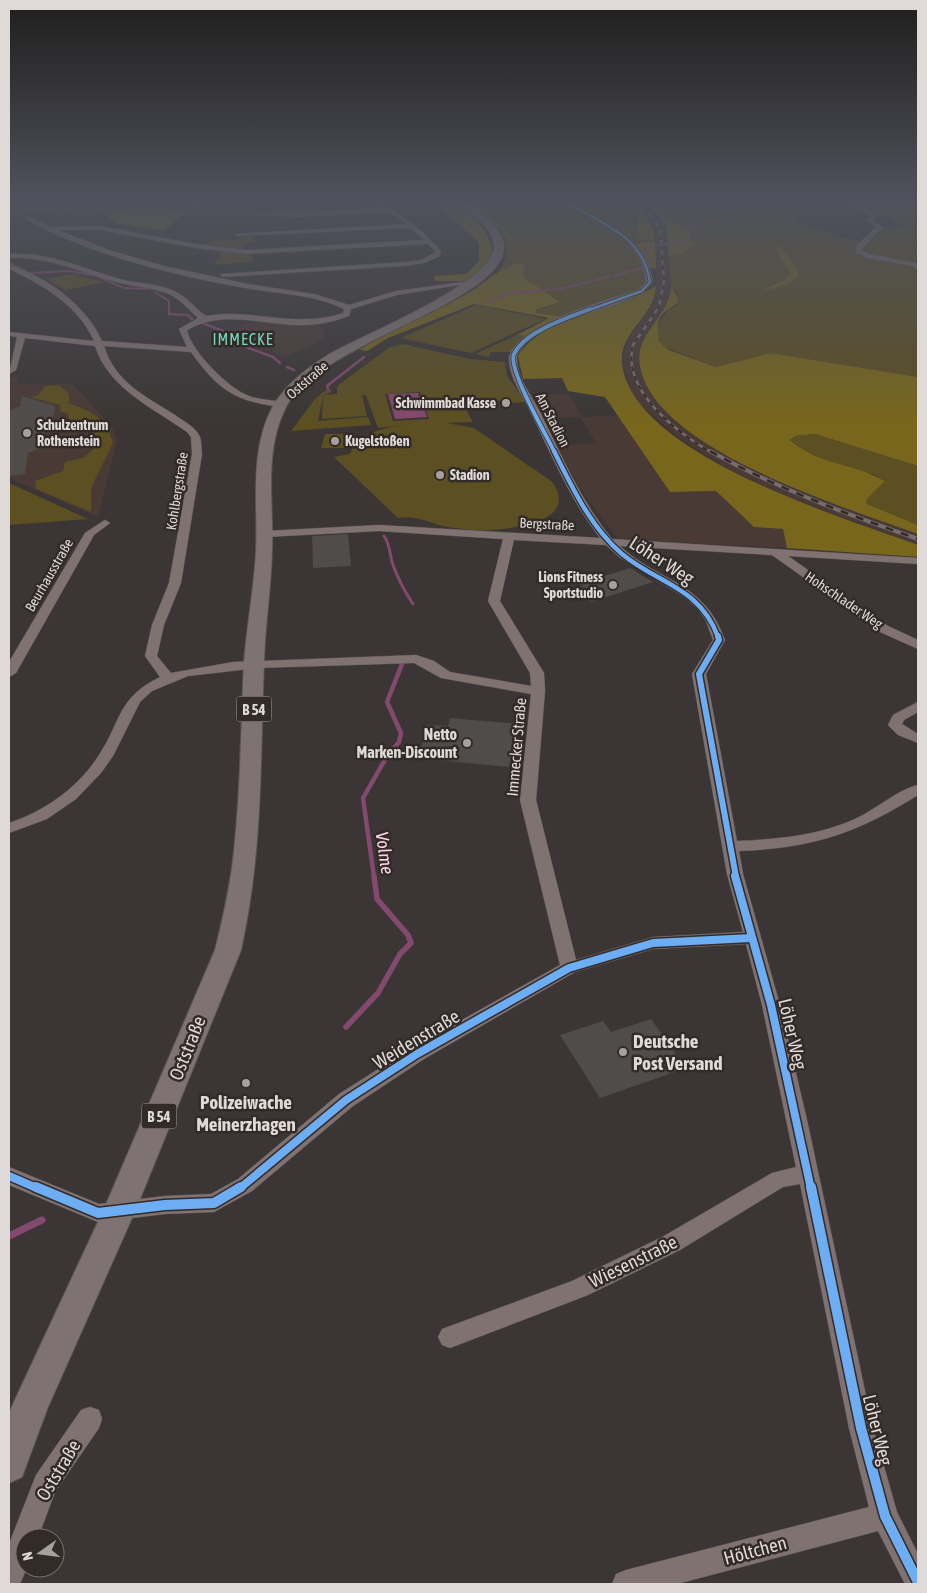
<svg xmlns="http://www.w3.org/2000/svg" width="927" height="1593" font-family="'Asap Condensed',sans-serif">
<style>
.built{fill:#493a36}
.green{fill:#5c4f22;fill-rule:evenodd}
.forest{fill:#78661d}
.water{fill:#84496e}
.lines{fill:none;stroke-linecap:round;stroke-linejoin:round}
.stream-far5{stroke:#84496e;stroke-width:2}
.stream-far4{stroke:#84496e;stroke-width:2.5}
.stream-far3{stroke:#84496e;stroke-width:3}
.stream-far2{stroke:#84496e;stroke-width:4.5}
.stream-far1{stroke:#84496e;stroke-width:5.5}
.stream{stroke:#84496e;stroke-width:7}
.building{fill:#504c4a}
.street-casing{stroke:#585453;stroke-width:1}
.primary-casing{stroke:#585453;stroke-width:2}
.street{fill:#817272;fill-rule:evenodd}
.primary{fill:#7e7272;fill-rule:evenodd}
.rail-far1-casing{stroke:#776d6e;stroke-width:2.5}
.rail-casing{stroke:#776d6e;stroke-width:4}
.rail-far1{stroke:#332b28;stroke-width:2;stroke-dasharray:5;stroke-linecap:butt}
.rail{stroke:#332b28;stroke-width:2.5;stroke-dasharray:8;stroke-linecap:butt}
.cycleway-far5-casing{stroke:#332b28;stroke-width:4}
.cycleway-far4-casing{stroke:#332b28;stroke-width:5.5}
.cycleway-far3-casing{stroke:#332b28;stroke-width:7}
.cycleway-far2-casing{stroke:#332b28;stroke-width:9}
.cycleway-far1-casing{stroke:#332b28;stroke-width:11}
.cycleway-casing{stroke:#332b28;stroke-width:13}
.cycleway-far5{stroke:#6dadf4;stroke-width:2.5}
.cycleway-far4{stroke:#6dadf4;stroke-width:4}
.cycleway-far3{stroke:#6dadf4;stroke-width:4.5}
.cycleway-far2{stroke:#6dadf4;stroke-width:6}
.cycleway-far1{stroke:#6dadf4;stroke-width:8}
.cycleway{stroke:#6dadf4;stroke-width:10}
.poi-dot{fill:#a6a09e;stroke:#332b28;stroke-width:2}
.labels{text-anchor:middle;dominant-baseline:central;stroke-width:5;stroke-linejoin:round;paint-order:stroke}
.far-street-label{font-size:14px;fill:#dfd9d7;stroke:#332b28}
.far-poi-label{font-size:14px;font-weight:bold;fill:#dfd9d7;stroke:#332b28;text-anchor:start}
.shield{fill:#332b28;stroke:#aba5a2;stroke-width:1}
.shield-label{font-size:15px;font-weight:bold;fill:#dfd9d7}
.far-quarter-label{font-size:16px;letter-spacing:1px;fill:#71d5c0;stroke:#332b28}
.poi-label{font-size:16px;font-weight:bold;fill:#dfd9d7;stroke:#332b28;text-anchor:end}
.street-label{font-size:16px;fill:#dfd9d7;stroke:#332b28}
.water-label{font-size:18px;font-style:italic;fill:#fcd5ec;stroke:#332b28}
.near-street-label{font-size:19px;fill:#dfd9d7;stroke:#332b28}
.near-poi-label{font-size:19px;font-weight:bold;fill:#dfd9d7;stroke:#332b28;text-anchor:start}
</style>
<rect width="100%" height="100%" fill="#3b3635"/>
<!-- built -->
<g class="built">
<polygon points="635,201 647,201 661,219 668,234 671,288 669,303 639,354 643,378 663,409 679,424 724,454 786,486 918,534 918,545 790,498 732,471 681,440 642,406 630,390 622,361 628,338 651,308 656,293 655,233 648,218"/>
<polygon points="257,321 317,324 324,329 323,340 285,357 227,331"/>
<polygon points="9,377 18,377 18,383 41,385 72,383 112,427 117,441 98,517 9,478"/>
<polygon points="569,394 582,417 619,415 670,492 716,491 754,527 783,529 787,548 618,539 579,487 557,446 596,443 580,417 543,419 531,396"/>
</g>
<!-- green -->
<g class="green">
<polygon points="9,201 147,201 148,205 80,216 63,209 9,215"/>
<path d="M475,201H562L579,213L613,229L630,245L641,258L646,283L639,291L566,317L535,313L536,311L560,302L526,280L509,265L494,277C508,260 511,248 499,229L504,233H509L485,209L483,203Z"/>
<path d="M567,201H630L639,211L636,223L645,240L654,242L635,244C615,225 590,217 567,201Z"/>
<path d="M653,201H845L867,212L826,204L801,211L796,222L847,239L862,241L878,228L902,227L889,216L918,211V377L771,353L716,367L662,346C651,330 661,314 676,305L678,293L671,288L669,256H676L695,241L690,240V234C678,222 661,216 653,201Z"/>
<polygon points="248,235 253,235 255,241 243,245 244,250 207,245 206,243 218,239 236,240"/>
<polygon points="221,251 250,253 254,261 217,265 215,261 221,258 218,253"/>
<polygon points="73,274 104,282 66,290 46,279"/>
<polygon points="476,305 545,319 471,353 401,338"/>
<polygon points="517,335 527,336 511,352 491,352 489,357 475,354"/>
<path d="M403,344L470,359L505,362L507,376L526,402L509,403L507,400L463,404L473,422L447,423L474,428L551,481C558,488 562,500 556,509C551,517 539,521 530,523C502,532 472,532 443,526C427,522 415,515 398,518L334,457L350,454C359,431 387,427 409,425L378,428L366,395H362L367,416L322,419L323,396L318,421L368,417L371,425L291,431L315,399L324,391L331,389V392L324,395L337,394V387L341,383L390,347ZM420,392L429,419L393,421L385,394Z"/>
<path d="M59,385L69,394V403C92,412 106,417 113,443L91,488V512L36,489L35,481L63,471L65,462L85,457L101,442V438H92V429L88,428L83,422L69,421L68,413L61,412L60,405L30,397L38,395L45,386Z"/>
<polygon points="325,434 348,434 344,448 321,448"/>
<polygon points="815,434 918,466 918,525 867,504 866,500 885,481 875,475 815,458 790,440 795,436"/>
<polygon points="9,483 88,519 9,525"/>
</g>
<!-- forest -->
<g class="forest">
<path d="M432,201H455C475,218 492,231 493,259L471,281H435L434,276L466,274L479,261V243Z"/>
<polygon points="470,201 485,205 485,209 509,233 511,237 508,242 504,233"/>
<path d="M630,201H635C657,229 655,234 656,269L651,268L635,244L654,241L641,239C635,230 636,223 640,213Z"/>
<path d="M647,201H653C661,216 678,222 690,234V240L696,242L681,255L669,256L666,227Z"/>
<polygon points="845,201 918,201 918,211 889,216 874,215"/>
<polygon points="148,205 186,212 164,231 119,224 104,214"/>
<polygon points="780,246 798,270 799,277 785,285 761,291 784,280 791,274 779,256 776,247"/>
<path d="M521,263L525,267L522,275L526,279L560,302L536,310L535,313L566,317L527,336L517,335L549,318L474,304L388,338L367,351L359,350C393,329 430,315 465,295C484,285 500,266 521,263Z"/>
<path d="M656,286C655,317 619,331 622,363C631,454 845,518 918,545V557L787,548L783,529L754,527L716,491L670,492L605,397L568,391L562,378L523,379L518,356C544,315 615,308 656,286Z"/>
<path d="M671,288C689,306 668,304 660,318C656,325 659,334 659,342L669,350L716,367L771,353L918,377V466L815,434L795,436L790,440C822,467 852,462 885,481L866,500L867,504L918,525V534C848,508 654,450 640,366C634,333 668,319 671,288Z"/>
</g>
<!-- water -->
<polygon class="water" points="418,393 427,417 395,419 388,394"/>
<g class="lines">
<!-- stream-far5 -->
<g class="stream-far5">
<polyline points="905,229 911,229"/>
<polyline points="9,263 29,273 70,271 97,276 124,288 147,289"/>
<polyline points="652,263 645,252 647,247 683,241 690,236 687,230 689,227 736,213"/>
<polyline points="613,276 641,268"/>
<polyline points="155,292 169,301 169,311"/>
<polyline points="486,303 507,293 559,289 609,277"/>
</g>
<!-- stream-far4 -->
<g class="stream-far4">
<polyline points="169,309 169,314 188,315 192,319"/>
<polyline points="202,323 223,331 235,343 273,357 280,363"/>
<polyline points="287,367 294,370"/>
<polyline points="328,389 327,386 364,357"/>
</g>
<!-- stream-far3 -->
<path class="stream-far3" d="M384,536C391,546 389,554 393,565C398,579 405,592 413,604"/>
<!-- stream-far2 -->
<polyline class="stream-far2" points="374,877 363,798 386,758 399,742 401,733 387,702 402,664"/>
<!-- stream-far1 -->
<polyline class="stream-far1" points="346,1027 378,993 400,954 411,943 408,935 377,899 374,876"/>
<!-- stream -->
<polyline class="stream" points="9,1236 42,1220"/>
</g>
<!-- building -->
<g class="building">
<polygon points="22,396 55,406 53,418 47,418 42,448 28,453 25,474 9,476 9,411 20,406"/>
<polygon points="348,534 351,566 313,568 312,536"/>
<polygon points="630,568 653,582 591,602 572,589 583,586 579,584"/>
<polygon points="450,718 518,724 509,767 416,758 424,740 422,740 427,725 448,726"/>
<polygon points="651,1019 686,1068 600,1098 560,1035 603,1021 611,1032"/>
</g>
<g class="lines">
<!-- street casing -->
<g class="street-casing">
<g id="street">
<polygon points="198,201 205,201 199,205 204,206 204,208 192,206 192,204"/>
<path d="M374,201H380L422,231L441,251L440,256L424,263L405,266L222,277L220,274L405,262L421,260L436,252L428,244L246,254L196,248L100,230H58L109,250L164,266L248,284L314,294L349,305L396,291L462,282L465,284L397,295L351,309L349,316C335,321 323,324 308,325C266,327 226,308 187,330C191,351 229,389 249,396C260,400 272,400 283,402V406L280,407C235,401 218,390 191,352L104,346C115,382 145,396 175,415C183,421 194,426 199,435C202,440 201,448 202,454L181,583L164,625L157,656L171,673L233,662L416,655L434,661L450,672L531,686L530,673L488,601L503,539L379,531L265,537L260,534L265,531L379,525L600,538C571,501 552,456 531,413C523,395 508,377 509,356C524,320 605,302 639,289L646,282C641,243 615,232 584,215C576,211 567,207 561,201H568C604,224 646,234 653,282C628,314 537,313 517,356C516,377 531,394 540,412C562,456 581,501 612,539L918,558V564L788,556L888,626L918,640V649L880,632L772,555L620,546C660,583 704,581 725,640L706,674L737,841C778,839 819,836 857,818C876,809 899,789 918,785V795C856,834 812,848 739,851L743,874L780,1005L807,1120L873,1428L897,1512L918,1554V1584H905L878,1531L677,1584H612L616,1574L626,1570L869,1507L849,1428L800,1184L783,1187L680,1250L588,1295L450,1348L442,1345L438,1337L442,1329L572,1281L664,1236L772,1173L796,1167L762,1005L746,944L653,949L575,972L424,1059L353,1106L252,1191L214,1212L165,1214L98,1222L9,1185V1167L99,1204L165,1196L211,1194L238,1179L339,1094L410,1049L560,965L520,800L531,694L441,678L414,663L258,668L188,676L152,691L140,702L113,756L101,773L76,799L47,819L9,833V823C45,811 78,788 99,755C122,720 117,698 160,677L145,656L152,625L169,583L192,454L191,437L187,432C152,407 109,389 95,346L25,338L16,370L9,374L17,337L9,336V332L94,341C78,305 43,285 9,269V265C46,276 86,305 102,341L187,347L179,329L198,318C189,310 180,299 169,294C152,287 134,287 116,282C80,272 47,256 9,258V254C49,251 83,269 120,279C139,284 159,283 176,292C188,298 196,309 206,316C252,308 297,329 343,313L344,309C316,295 282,294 251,289C188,278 123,263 64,238C51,232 35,226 24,217L29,216L51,227L100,226L196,244L246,250L424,240L410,228L237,236L234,234L406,224L388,212L297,217L237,214L384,209ZM514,540L606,545L619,557L684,597L698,609L706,621L713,640L692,674L727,874L743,932L653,937L576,960L536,800L545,691L544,673L500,601Z"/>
<polygon points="844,201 851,201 876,215 873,221 883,227 861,250 869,254 916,263 918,270 912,266 867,258 855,252 857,245 876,227 867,221 870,216"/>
<polygon points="105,520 110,523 94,535 16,673 9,677 9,662 85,533"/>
<polygon points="918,702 918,712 904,720 902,724 918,734 918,743 898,735 888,725 893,715"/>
<polygon points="90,1407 99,1410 102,1419 99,1428 55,1492 38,1538 25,1538 27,1568 20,1584 9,1584 9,1544 36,1475 81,1410"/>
</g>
</g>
<!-- primary casing -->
<g class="primary-casing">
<path id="primary" d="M457,201H466C479,211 505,228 504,248C499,305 319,342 286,407C263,452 274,503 272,552C271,589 265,625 264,662C260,763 263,850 241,950L136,1209L48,1407L22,1477L9,1483V1414L13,1404L104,1209L215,950C224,914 232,878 235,840C241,781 241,721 244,662C247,625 254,588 256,551C258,503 249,450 273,406C286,384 307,368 328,355C359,336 499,282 494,244C491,224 469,214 457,201Z"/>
</g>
<!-- street -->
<use href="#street" class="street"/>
<!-- primary -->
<use href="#primary" class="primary"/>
<!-- rail-far1 casing -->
<g class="rail-far1-casing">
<path id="rail-far1" d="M641,201L660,229L664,281L659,307L633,345C621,391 678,433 712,453"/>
</g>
<!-- rail casing -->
<g class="rail-casing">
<path id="rail" d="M710,451C776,488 846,514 918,539"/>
</g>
<!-- rail-far1 -->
<use href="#rail-far1" class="rail-far1"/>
<!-- rail -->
<use href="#rail" class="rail"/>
<!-- cycleway-far5 casing -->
<g class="cycleway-far5-casing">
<path id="cycleway-far5" d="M564,201C600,224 643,234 650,282L642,291L586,311"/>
</g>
<!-- cycleway-far4 casing -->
<g class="cycleway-far4-casing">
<path id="cycleway-far4" d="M555,453C547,436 507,368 514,354C525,331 568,318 590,309"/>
</g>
<!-- cycleway-far3 casing -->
<g class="cycleway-far3-casing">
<path id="cycleway-far3" d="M554,451C572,487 591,528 622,554C658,584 700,587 718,637"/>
</g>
<!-- cycleway-far2 casing -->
<g class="cycleway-far2-casing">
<polyline id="cycleway-far2" points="718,636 719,640 699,674 736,877"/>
</g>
<!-- cycleway-far1 casing -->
<g class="cycleway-far1-casing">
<g id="cycleway-far1">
<polyline points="735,876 771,1005 811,1189"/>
<polyline points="9,1176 39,1189"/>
<polyline points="239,1189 346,1100 417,1054 569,968 653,943 751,938"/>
</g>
</g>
<!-- cycleway casing -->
<g class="cycleway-casing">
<g id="cycleway">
<polyline points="36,1187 98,1213 165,1205 214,1203 241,1187"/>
<polyline points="811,1187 861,1428 885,1516 918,1582"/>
</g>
</g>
<!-- cycleway-far5 -->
<use href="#cycleway-far5" class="cycleway-far5"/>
<!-- cycleway-far4 -->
<use href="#cycleway-far4" class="cycleway-far4"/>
<!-- cycleway-far3 -->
<use href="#cycleway-far3" class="cycleway-far3"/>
<!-- cycleway-far2 -->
<use href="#cycleway-far2" class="cycleway-far2"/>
<!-- cycleway-far1 -->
<use href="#cycleway-far1" class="cycleway-far1"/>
<!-- cycleway -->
<use href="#cycleway" class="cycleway"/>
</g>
<!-- sky -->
<linearGradient id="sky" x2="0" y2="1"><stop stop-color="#201e1d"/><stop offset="0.47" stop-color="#4f525c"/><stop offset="1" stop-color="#4f525c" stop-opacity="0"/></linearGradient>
<rect width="927" height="424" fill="url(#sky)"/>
<!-- markers -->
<g class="poi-dot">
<circle cx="506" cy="403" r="5"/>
<circle cx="27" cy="433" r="5"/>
<circle cx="335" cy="441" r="5"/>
<circle cx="440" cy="475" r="5"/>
<circle cx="613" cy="585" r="5"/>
<circle cx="467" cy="743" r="5"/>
<circle cx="623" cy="1052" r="5"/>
<circle cx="246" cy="1083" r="5"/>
</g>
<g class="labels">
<!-- far-street labels -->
<g class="far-street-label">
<text transform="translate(307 380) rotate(-41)">Oststraße</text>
<text transform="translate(553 420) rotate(63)">Am Stadion</text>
<text transform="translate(177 491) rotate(-81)">Kohlbergstraße</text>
<text transform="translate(547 524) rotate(3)">Bergstraße</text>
<text transform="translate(49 575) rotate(-60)">Beurhausstraße</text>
<text transform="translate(844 600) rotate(34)">Hohschlader Weg</text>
</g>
<!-- far-poi labels -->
<g class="far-poi-label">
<text x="496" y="403" text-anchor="end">Schwimmbad Kasse</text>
<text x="37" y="425">Schulzentrum<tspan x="37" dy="16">Rothenstein</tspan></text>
<text x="345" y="441">Kugelstoßen</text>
<text x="450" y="475">Stadion</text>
<text x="603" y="577" text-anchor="end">Lions Fitness<tspan x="603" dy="16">Sportstudio</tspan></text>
</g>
<!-- shield labels -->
<g class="shield">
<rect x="236.5" y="696.5" width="35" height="25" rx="4"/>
<rect x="141.5" y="1103.5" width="35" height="25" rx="4"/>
</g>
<g class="shield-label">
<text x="254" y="709">B 54</text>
<text x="159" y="1116">B 54</text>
</g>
<!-- far-quarter labels -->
<g class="far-quarter-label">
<text x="243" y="339">IMMECKE</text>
</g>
<!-- poi labels -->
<g class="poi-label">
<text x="457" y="734">Netto<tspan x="457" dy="18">Marken-Discount</tspan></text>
</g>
<!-- street labels -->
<g class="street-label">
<text transform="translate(516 747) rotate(-85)">Immecker Straße</text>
</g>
<!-- water labels -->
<g class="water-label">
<text transform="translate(385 853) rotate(82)">Volme</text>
</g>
<!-- near-street labels -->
<g class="near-street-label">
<text transform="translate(662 560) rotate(33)">Löher Weg</text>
<text transform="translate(793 1034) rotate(77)">Löher Weg</text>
<text transform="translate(416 1039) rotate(-31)">Weidenstraße</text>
<text transform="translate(187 1048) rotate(-68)">Oststraße</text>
<text transform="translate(633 1261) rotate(-26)">Wiesenstraße</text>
<text transform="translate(878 1430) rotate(76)">Löher Weg</text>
<text transform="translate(58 1470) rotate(-59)">Oststraße</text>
<text transform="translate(755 1550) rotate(-15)">Höltchen</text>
</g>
<!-- near-poi labels -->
<g class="near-poi-label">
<text x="633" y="1041">Deutsche<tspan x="633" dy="22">Post Versand</tspan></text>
<text x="246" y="1102" text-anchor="middle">Polizeiwache<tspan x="246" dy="22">Meinerzhagen</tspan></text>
</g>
</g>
<!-- border -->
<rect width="927" height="1593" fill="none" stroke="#dfd9d7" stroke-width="20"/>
<!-- north arrow -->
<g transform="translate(40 1553) rotate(256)"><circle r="24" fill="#332b28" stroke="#78716e"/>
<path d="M0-4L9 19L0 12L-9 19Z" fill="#a6a09e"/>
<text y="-8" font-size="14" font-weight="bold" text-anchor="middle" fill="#dfd9d7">N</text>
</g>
</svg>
